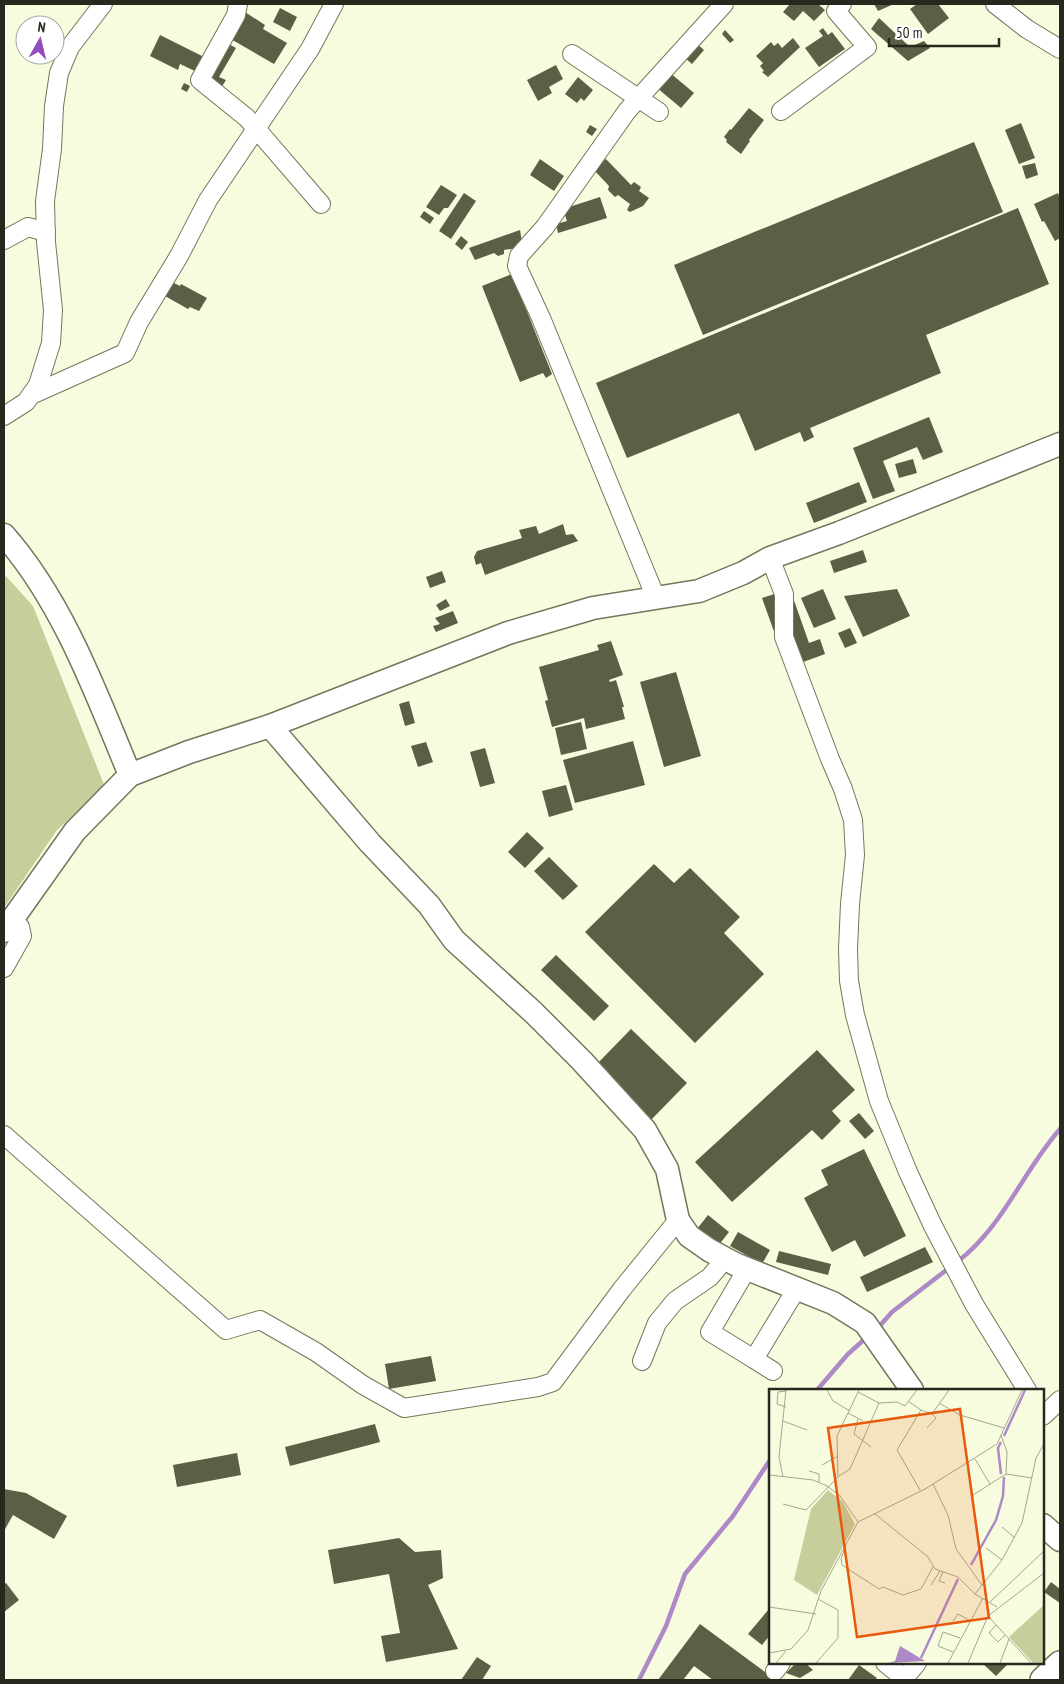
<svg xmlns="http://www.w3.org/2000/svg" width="1064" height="1684" font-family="'PT Sans Narrow',sans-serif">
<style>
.green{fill:#c7cd9b}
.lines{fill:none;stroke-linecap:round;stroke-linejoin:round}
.stream{stroke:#ad8ac7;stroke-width:4.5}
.building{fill:#5b5f45}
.minor-casing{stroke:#74775d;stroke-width:20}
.tertiary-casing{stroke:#74775d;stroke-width:25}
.secondary-casing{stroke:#74775d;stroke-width:28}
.minor{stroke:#fff;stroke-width:18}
.tertiary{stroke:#fff;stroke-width:22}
.secondary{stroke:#fff;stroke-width:25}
.inset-river{fill:none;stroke:#ad8ac7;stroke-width:2.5}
.inset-road{fill:none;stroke:#a4a891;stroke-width:1}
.view{fill:#e8590c;fill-opacity:0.15;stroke:#e8590c;stroke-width:2.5}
.inset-edge{fill:none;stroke:#28291e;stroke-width:2.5}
</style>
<rect width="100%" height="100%" fill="#f7fcde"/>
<!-- green -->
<polygon class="green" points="4,574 33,606 105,787 57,830 4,908"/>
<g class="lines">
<!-- stream -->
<g class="stream">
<path d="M957,1262C1003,1227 1023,1171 1060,1129"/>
<polyline points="877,1329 892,1312 949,1268"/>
<polyline points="817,1390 848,1354 867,1337"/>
<polyline points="639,1680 666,1626 685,1574 733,1516 770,1460"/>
</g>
</g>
<!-- building -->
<g class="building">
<polygon points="790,4 818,4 825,10 814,21 803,11 794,21 783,12"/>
<polygon points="874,4 894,4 878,11"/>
<polygon points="917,4 938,4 949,18 928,34 910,9"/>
<polygon points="280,8 297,17 290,31 273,22"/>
<polygon points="245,12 265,25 263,29 287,43 274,64 229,38"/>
<polygon points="879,18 910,47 924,41 930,48 908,61 871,29"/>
<polygon points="823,28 828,35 832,32 845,49 819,67 805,48 823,36 819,31"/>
<polygon points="725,30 734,40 730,43 722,34"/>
<polygon points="160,35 204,57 197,72 180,64 178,70 150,56"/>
<polygon points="793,38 800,47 768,77 762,72 764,71 760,66 763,63 756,56 771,42 774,46 778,43 782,48"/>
<polygon points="227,43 236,48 219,77 226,80 221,88 206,79"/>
<polygon points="696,43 704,50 692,64 684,57"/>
<polygon points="556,65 563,79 549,87 552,93 538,101 527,80"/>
<polygon points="669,72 694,93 681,108 656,87"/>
<polygon points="578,77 593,90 584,101 581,98 577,103 565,94"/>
<polygon points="184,83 190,86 187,92 181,89"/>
<polygon points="749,108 764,120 749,140 750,141 741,154 726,142 727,140 724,137 730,129 731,130"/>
<polygon points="1021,123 1035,158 1019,164 1005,130"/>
<polygon points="590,125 597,129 592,136 586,132"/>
<polygon points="974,142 1003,212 703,335 674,265"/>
<polygon points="540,159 564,176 554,191 530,175"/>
<polygon points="606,159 631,185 634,182 641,187 639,191 649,198 643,206 630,212 627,210 630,204 618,195 615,197 608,190 609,186 593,169"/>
<polygon points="1035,163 1038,175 1026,179 1022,166"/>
<polygon points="441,185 457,195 448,208 444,208 439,215 426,207"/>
<polygon points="464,193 476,201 451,239 439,231"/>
<polygon points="1058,193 1060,199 1060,238 1055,241 1044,221 1042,222 1034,204"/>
<polygon points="600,197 607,218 558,233 556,224 567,221 563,209"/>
<polygon points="1018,208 1049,284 926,335 941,373 810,428 814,437 804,442 800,432 755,451 739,413 627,458 596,383"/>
<polygon points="424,211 434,218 430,224 420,217"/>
<polygon points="520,230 522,242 517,248 504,250 504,254 498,256 494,253 475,260 469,248"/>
<polygon points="461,236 468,242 462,250 455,244"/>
<polygon points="512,274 552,374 546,378 543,373 520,382 482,286"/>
<polygon points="172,282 180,286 181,284 207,298 199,311 190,307 188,309 165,296"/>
<polygon points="929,417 943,452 923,460 917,447 883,461 895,491 873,499 853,448"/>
<polygon points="913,459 917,473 899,478 895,464"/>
<polygon points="859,482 867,502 814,523 806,503"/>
<polygon points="563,524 566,535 573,534 578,541 485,575 481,563 476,565 474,557 477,551 522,538 519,530 536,526 539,534"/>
<polygon points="863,550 867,562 834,573 830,561"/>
<polygon points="442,571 446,582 430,588 426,577"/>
<polygon points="790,589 809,643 820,639 825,654 787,668 762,598"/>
<polygon points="823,589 836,619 814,628 801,598"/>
<polygon points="897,589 910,616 863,637 844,596"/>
<polygon points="446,599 450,606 440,611 436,605"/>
<polygon points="453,611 458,623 436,632 433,626 440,624 435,618"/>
<polygon points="850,628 857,643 845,648 838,633"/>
<polygon points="611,641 623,675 609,680 610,682 616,680 624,707 622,707 625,719 586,729 584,718 552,727 545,701 548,700 539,667 599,650 597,645"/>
<polygon points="676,672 701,756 664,767 640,682"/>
<polygon points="409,701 415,723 405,726 399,704"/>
<polygon points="581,722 587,749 561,755 555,728"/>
<polygon points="633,741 645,785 575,803 563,760"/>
<polygon points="426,742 433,762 418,767 411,746"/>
<polygon points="485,748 495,783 480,787 470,752"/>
<polygon points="566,785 573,810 549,817 542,791"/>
<polygon points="527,832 544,848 525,868 508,852"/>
<polygon points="549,857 578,886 563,900 534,871"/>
<polygon points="654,864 674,883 690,868 740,917 724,933 764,974 695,1043 585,932"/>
<polygon points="556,955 609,1006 594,1021 541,970"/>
<polygon points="631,1029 687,1083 651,1120 595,1066"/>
<polygon points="817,1050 855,1090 832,1111 841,1121 822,1140 812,1130 732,1202 695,1162"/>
<polygon points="859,1113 874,1131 865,1139 849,1121"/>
<polygon points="864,1149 906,1236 864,1257 855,1240 832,1252 804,1198 828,1185 821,1170"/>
<polygon points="708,1215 729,1232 718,1246 697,1229"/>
<polygon points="738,1232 770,1250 762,1264 730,1246"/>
<polygon points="925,1247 933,1262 867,1292 860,1277"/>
<polygon points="779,1251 831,1264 828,1275 776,1262"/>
<polygon points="431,1356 436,1381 389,1389 385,1364"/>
<polygon points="375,1424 380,1442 290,1466 285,1447"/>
<polygon points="237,1453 241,1475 177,1487 173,1465"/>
<polygon points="4,1489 26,1493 67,1516 54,1539 13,1515 4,1531"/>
<polygon points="399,1538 415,1552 441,1550 443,1578 428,1585 458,1649 386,1662 381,1636 400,1633 389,1574 334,1584 328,1550"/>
<polygon points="1051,1582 1060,1589 1060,1603 1044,1592"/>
<polygon points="6,1583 19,1600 4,1612 4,1584"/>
<polygon points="769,1609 770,1635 762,1645 748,1634"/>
<polygon points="700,1624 776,1680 713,1680 694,1666 683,1680 658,1680"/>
<polygon points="477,1657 491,1666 482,1680 461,1680"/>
<polygon points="796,1663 805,1663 813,1670 800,1678 786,1673"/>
<polygon points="982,1663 1009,1663 996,1676"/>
<polygon points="859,1665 877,1678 875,1680 848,1680"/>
</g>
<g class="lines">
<!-- minor casing -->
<g class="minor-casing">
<g id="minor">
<polyline points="238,4 236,15 200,80 247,118 321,204"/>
<polyline points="995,4 1027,29 1060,49"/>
<polyline points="572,54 659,112"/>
<polyline points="781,111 867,47 836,11 842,4"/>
<polyline points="4,240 28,227 46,232"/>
<polyline points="31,395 125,353 139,322 179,256 208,200 310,49 334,4"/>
<polyline points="4,416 26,402 38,385 51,343 53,310 46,242 45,201 52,149 54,106 59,73 70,47 103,4"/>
<polyline points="770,558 784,594 784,637 830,759 843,789 853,820 855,855 850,904 848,949 849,981 855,1015 879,1101 908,1172 933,1226 974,1304 1027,1390"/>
<polyline points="656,598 541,318 517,266 519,256 545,227 627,111 724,4"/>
<polyline points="4,968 22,936 20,927 11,920"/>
<polyline points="4,1135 226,1330 260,1320 316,1352 363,1385 404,1408 538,1387 553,1382 622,1289 678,1220"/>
<polyline points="747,1269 710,1332 754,1359"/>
<polyline points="642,1361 657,1323 675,1301 710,1277 725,1259"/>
<polyline points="773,1371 754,1359 797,1288"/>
<polyline points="1043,1416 1060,1400"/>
<polyline points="885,1663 904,1678"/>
<polyline points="775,1671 781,1663"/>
<polyline points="903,1680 917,1663"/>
</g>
</g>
<!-- tertiary casing -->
<g class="tertiary-casing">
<g id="tertiary">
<path d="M4,535C63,602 96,693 130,775"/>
<polyline points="270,726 370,843 429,905 454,940 534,1013 582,1061 645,1130 667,1169 678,1220 689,1236 709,1250 735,1264 833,1303 865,1323 912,1390"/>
<polyline points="4,931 75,831 130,775 189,752 270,726 508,633 593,608 699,591 743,573 770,558 839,533 1060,444"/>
<polyline points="1043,1525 1060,1540"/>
</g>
</g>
<!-- secondary casing -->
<g class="secondary-casing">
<polyline id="secondary" points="1043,1680 1060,1664"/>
</g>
<!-- minor -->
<use href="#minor" class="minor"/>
<!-- tertiary -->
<use href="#tertiary" class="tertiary"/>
<!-- secondary -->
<use href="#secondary" class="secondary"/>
</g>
<!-- overview -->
<g transform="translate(769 1389)">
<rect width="275" height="275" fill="#f7fcde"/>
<path d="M59,101L74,113L86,135L48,206L25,191L42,120ZM275,216V274H264L240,248Z" fill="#c7cd9b"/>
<path d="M131,257L156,272L119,274L126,272Z" fill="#ad8ac7"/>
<path class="inset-river" d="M235,47L256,1M232,53L229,59L232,85M202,176L227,131L234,107L235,88M152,269L189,190"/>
<path class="inset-road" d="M58,1L64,12L81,22M89,3L110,14L128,13L136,17L148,1M139,12L152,21M170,14L191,26L235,39M17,18L8,15L9,3L17,2M79,24L94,32M89,30L85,45L102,58M14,32L38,41M158,39L167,29L163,25L180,1M232,46L238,63L237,85M206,70L221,95M53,76L69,67M40,82L50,85V93M0,86L44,91L58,97L71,107L89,133M70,87L81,80L110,14M14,88L10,68L17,1M164,95L179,126L187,160L213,196M151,101L128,61L152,21L163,25M204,106L237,85L263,89M14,115L37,121L69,88L68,47L90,1M105,124L159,168L166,180L189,188L206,205L228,218M233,138L246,149M77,156L72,170L73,176L110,200L114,198L134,206L152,200L164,178M217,159L233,171M174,183L170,192L176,194M162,196L171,182M206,205L233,171L253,134L267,69L275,55M221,213L275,162M0,218L47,225M219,227L262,274M184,232L189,225L200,231M227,236L220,244L229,253L236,246M184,263L169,257L174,243L191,249M0,264L22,260L39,241L52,202L89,133L156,100L228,55L253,1M7,274L17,262M47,274L69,249V221L49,210M179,274L214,209M199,274L219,227L275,184M231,274L240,250"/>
<path class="view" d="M191,20L220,229L88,248L59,39Z"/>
<rect width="275" height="275" class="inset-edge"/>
</g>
<!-- border -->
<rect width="1064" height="1684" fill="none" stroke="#28291e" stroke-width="10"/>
<!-- north arrow -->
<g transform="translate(40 40) rotate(8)"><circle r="24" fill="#ffffff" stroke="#a9a9a5"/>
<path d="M0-4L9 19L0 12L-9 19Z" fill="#934cbf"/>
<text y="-8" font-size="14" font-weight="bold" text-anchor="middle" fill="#28291e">N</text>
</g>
<!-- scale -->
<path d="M889 38v8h110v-8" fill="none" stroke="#28291e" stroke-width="2.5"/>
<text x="896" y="38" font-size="15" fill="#28291e" stroke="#ffffff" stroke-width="4" paint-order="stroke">50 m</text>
</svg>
